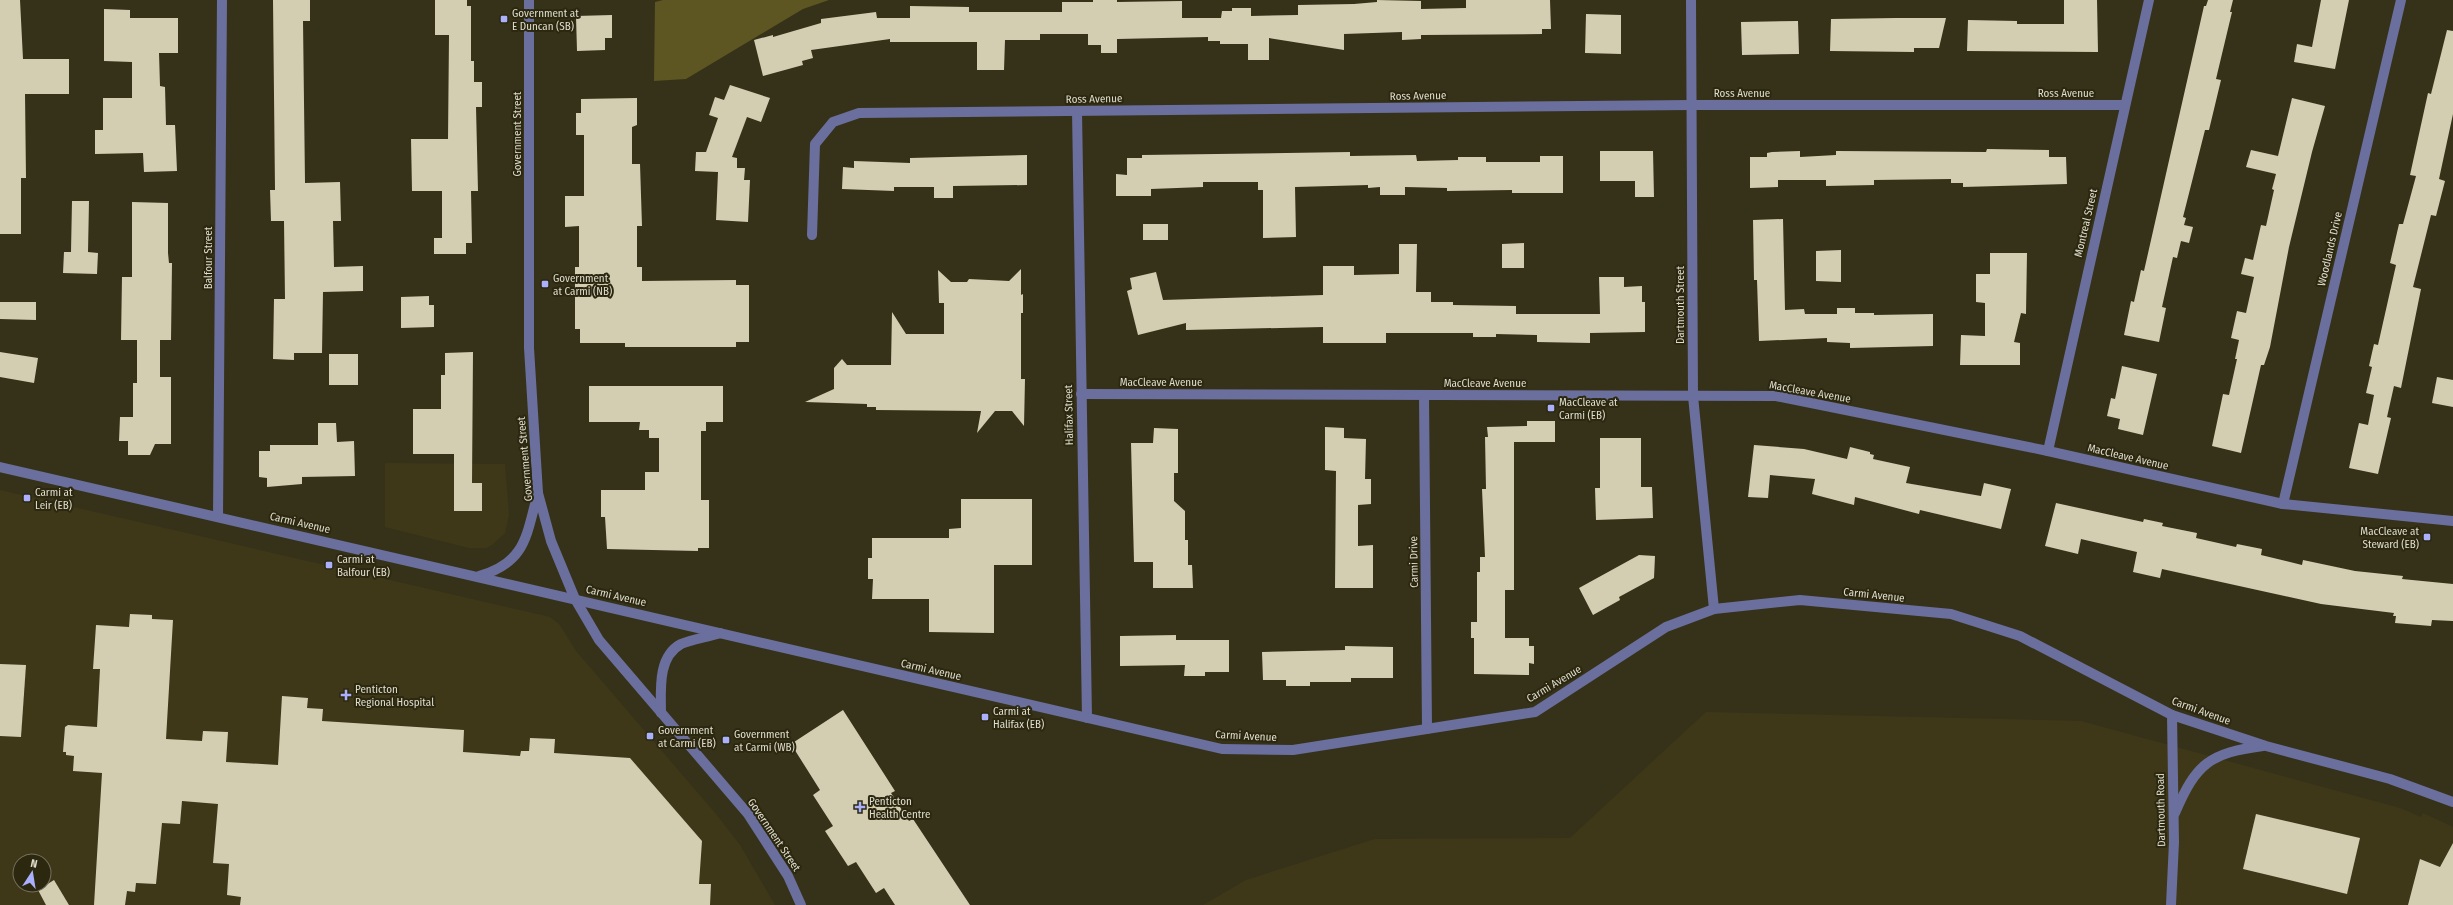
<svg xmlns="http://www.w3.org/2000/svg" width="2453" height="905" font-family="'Fira Sans Condensed',sans-serif">
<style>
.built{fill:#3e3819;fill-rule:evenodd}
.green{fill:#5d5522}
.building{fill:#d3ceb2}
.lines{fill:none;stroke-linecap:round;stroke-linejoin:round}
.minor{stroke:#6b6f9d;stroke-width:10}
.poi-dot{fill:#aab0fb;stroke:#2c2810;stroke-width:1.5}
.labels{text-anchor:middle;dominant-baseline:central;stroke-width:4;stroke-linejoin:round;paint-order:stroke}
.poi-label{font-size:11px;fill:#dfddce;stroke:#2c2810;text-anchor:start}
.street-label{font-size:11px;fill:#dfddce;stroke:#2c2810}
</style>
<rect width="100%" height="100%" fill="#36321a"/>
<!-- built -->
<g class="built">
<polygon points="385,463 505,464 509,515 505,533 492,545 486,548 469,548 385,527"/>
<path d="M0,490L550,617L560,625L576,651L716,814L740,845L775,905H0ZM20,861H44V885H20Z"/>
<polygon points="1706,712 2081,721 2400,808 2421,817 2423,813 2453,827 2453,905 1203,905 1246,880 1375,839 1570,838"/>
</g>
<!-- green -->
<polygon class="green" points="663,0 829,0 803,9 686,79 654,81 655,2"/>
<!-- building -->
<g class="building">
<polygon points="0,0 20,0 23,59 69,59 69,94 25,94 26,178 21,178 21,234 0,234"/>
<polygon points="273,0 310,0 310,21 303,21 305,183 340,182 341,221 333,221 334,267 363,266 363,291 323,292 322,353 294,353 294,360 273,359 274,299 285,299 284,221 271,221 270,190 275,190"/>
<polygon points="435,0 467,0 467,6 471,6 471,61 474,61 474,82 482,82 482,107 476,107 478,191 471,191 472,243 466,243 466,254 434,254 434,238 442,238 442,191 412,191 411,139 448,139 449,35 435,35"/>
<polygon points="1093,0 1117,0 1117,2 1182,1 1182,18 1221,18 1222,11 1232,11 1232,8 1251,8 1251,16 1298,15 1298,5 1354,4 1377,2 1377,0 1421,1 1421,9 1466,8 1466,0 1550,0 1551,29 1542,29 1542,34 1421,35 1421,39 1402,40 1402,32 1344,34 1344,50 1269,38 1269,60 1248,60 1248,44 1220,44 1220,41 1208,41 1208,37 1117,39 1117,53 1101,53 1101,45 1088,45 1088,34 1040,34 1040,40 1005,40 1004,70 977,70 977,42 890,42 890,39 811,50 813,58 802,61 803,65 763,76 754,40 773,35 773,37 821,23 821,19 876,12 877,18 910,18 910,6 969,7 969,12 1062,12 1062,2 1093,2"/>
<polygon points="2064,0 2097,0 2098,52 1967,51 1968,20 2017,21 2017,24 2064,24"/>
<polygon points="2208,0 2233,0 2230,12 2232,12 2216,79 2221,80 2209,130 2205,130 2183,217 2186,218 2184,225 2193,227 2189,243 2181,241 2177,258 2173,257 2162,307 2166,308 2159,342 2124,335 2131,301 2134,302 2141,270 2144,271 2204,6 2206,6"/>
<polygon points="2321,0 2349,0 2335,69 2294,62 2297,44 2312,47"/>
<polygon points="104,9 130,10 130,18 178,18 178,53 159,53 160,86 165,87 166,125 175,125 177,171 144,172 143,153 95,154 95,130 103,130 103,98 132,98 132,62 104,61"/>
<polygon points="1586,14 1621,15 1621,54 1585,53"/>
<polygon points="612,15 612,38 605,38 605,50 577,51 576,16"/>
<polygon points="1896,18 1946,18 1939,48 1914,48 1914,52 1830,51 1831,19"/>
<polygon points="1798,21 1799,54 1742,55 1741,22"/>
<polygon points="2447,30 2453,31 2453,114 2439,179 2445,181 2436,216 2431,215 2413,287 2421,289 2401,388 2394,386 2387,417 2391,418 2378,474 2349,468 2359,423 2368,425 2374,395 2366,393 2372,367 2369,366 2374,344 2378,345 2396,265 2390,263 2399,224 2403,224 2416,176 2410,175 2428,93 2431,94"/>
<polygon points="730,85 770,98 761,122 747,117 732,157 737,158 737,168 745,168 744,180 750,180 748,222 716,220 718,172 695,171 696,152 706,152 718,118 709,115 715,97 724,100"/>
<polygon points="637,98 637,125 632,127 632,164 640,164 642,226 637,226 637,267 642,267 642,281 736,280 736,285 749,285 749,342 736,342 736,347 625,347 625,343 580,343 580,329 575,329 575,267 579,267 579,226 565,227 565,196 584,196 584,135 576,135 576,113 581,113 581,99"/>
<polygon points="2292,98 2325,106 2312,152 2289,247 2270,347 2264,365 2261,365 2241,453 2212,446 2223,394 2229,395 2237,359 2235,359 2239,340 2231,338 2237,311 2246,313 2254,277 2241,274 2245,258 2253,260 2261,225 2266,226 2274,190 2272,189 2276,174 2246,167 2251,150 2278,156"/>
<polygon points="1987,149 2049,150 2049,157 2066,157 2067,184 1963,187 1963,183 1951,183 1951,179 1874,180 1874,185 1826,186 1826,180 1778,180 1778,187 1750,188 1750,157 1767,157 1767,153 1772,152 1800,151 1800,157 1836,155 1836,151 1986,152"/>
<polygon points="1600,151 1653,151 1654,197 1635,197 1635,181 1600,181"/>
<polygon points="1350,152 1350,156 1416,155 1417,161 1458,160 1458,157 1486,157 1486,162 1540,162 1540,156 1563,156 1563,193 1512,193 1512,190 1447,191 1447,188 1405,187 1405,195 1380,195 1380,187 1368,188 1368,185 1295,187 1296,237 1263,238 1263,190 1258,190 1258,182 1203,182 1203,187 1151,189 1151,196 1116,196 1116,174 1127,175 1127,158 1142,158 1142,155"/>
<polygon points="1027,155 1027,185 953,186 953,198 934,198 934,187 894,187 894,191 842,189 843,167 854,168 854,161 910,163 910,158"/>
<polygon points="72,201 89,201 88,252 98,253 97,274 63,273 64,252 71,252"/>
<polygon points="132,202 168,203 168,253 169,263 172,263 171,340 160,340 160,377 171,377 171,444 155,444 150,455 128,455 128,441 119,441 120,417 133,417 133,383 137,383 137,340 121,340 122,277 132,277"/>
<polygon points="1783,219 1785,310 1804,309 1805,314 1837,314 1837,308 1855,308 1855,313 1874,313 1874,315 1933,314 1933,346 1850,348 1850,343 1827,342 1827,338 1759,341 1757,280 1754,280 1753,220"/>
<rect x="1143" y="224" width="25" height="16"/>
<polygon points="1524,243 1524,268 1502,268 1502,244"/>
<polygon points="1399,244 1417,244 1416,292 1431,292 1431,302 1453,302 1453,305 1516,306 1516,314 1600,314 1599,277 1624,277 1624,287 1642,286 1642,302 1645,302 1645,332 1590,333 1590,343 1537,342 1537,335 1496,334 1496,337 1473,337 1473,333 1386,333 1386,343 1323,343 1323,327 1186,330 1186,323 1138,335 1127,291 1132,289 1130,278 1156,272 1163,300 1323,295 1323,266 1354,266 1354,275 1399,274"/>
<polygon points="1841,250 1841,282 1816,281 1816,251"/>
<polygon points="1990,253 2027,253 2026,314 2021,313 2014,342 2020,343 2020,365 1960,365 1961,335 1985,336 1985,303 1976,302 1976,274 1990,274"/>
<polygon points="1021,269 1021,295 1023,294 1023,313 1021,313 1021,379 1025,379 1024,426 1012,411 995,411 977,433 981,411 876,410 876,407 867,407 867,404 805,402 834,389 834,368 842,359 847,365 891,365 892,312 906,334 944,334 944,303 939,303 938,270 951,282 967,282 969,279 1009,281"/>
<polygon points="429,296 429,305 434,305 434,327 401,328 401,297"/>
<polygon points="0,302 36,302 36,320 0,319"/>
<polygon points="0,352 38,358 34,383 0,377"/>
<polygon points="473,352 472,483 482,483 482,511 454,511 454,454 413,454 413,409 441,409 441,375 445,375 445,353"/>
<rect x="329" y="354" width="29" height="31"/>
<polygon points="2122,366 2157,374 2143,435 2118,429 2120,419 2107,416 2111,398 2115,399"/>
<polygon points="2437,377 2453,380 2453,407 2432,403"/>
<polygon points="589,386 723,386 723,422 706,422 706,431 701,431 701,500 709,500 709,548 698,548 698,551 607,549 605,517 601,517 601,490 645,490 645,472 659,472 659,438 649,438 649,430 639,430 640,422 589,422"/>
<polygon points="1527,421 1555,421 1555,442 1514,442 1514,590 1505,590 1505,638 1529,638 1529,646 1534,646 1534,664 1529,663 1529,675 1474,674 1474,638 1471,638 1471,622 1477,622 1477,572 1480,572 1480,557 1485,557 1482,489 1486,489 1485,437 1488,437 1487,427 1527,426"/>
<polygon points="318,423 336,423 337,442 354,441 355,476 302,477 302,484 267,487 267,478 259,477 259,451 270,451 270,445 318,445"/>
<polygon points="1325,427 1344,428 1344,438 1366,439 1365,479 1371,479 1371,504 1358,505 1358,546 1373,545 1373,588 1335,588 1336,471 1325,470"/>
<polygon points="1154,428 1178,429 1178,473 1174,473 1174,501 1185,511 1185,540 1188,540 1188,565 1192,565 1193,588 1153,588 1153,562 1134,562 1131,443 1153,443"/>
<polygon points="1600,438 1641,438 1641,487 1652,487 1653,518 1596,520 1595,488 1600,488"/>
<polygon points="1754,445 1804,449 1847,459 1850,447 1870,452 1870,454 1874,455 1873,459 1910,467 1906,483 1981,496 1984,483 2011,489 2001,529 1920,510 1919,514 1855,497 1854,505 1812,494 1815,479 1770,475 1768,498 1748,497"/>
<polygon points="961,499 1032,499 1032,565 994,565 994,633 929,632 929,599 872,599 873,579 868,579 868,558 872,558 872,538 949,538 949,529 961,528"/>
<polygon points="2056,503 2143,522 2144,519 2163,523 2162,526 2197,533 2196,538 2236,547 2237,544 2262,549 2261,555 2302,565 2303,560 2355,571 2403,576 2402,579 2453,584 2453,621 2432,620 2431,626 2395,623 2396,616 2393,616 2394,613 2321,604 2162,569 2160,578 2133,572 2137,552 2081,539 2078,554 2045,546"/>
<polygon points="1639,555 1655,556 1654,578 1619,597 1620,600 1593,615 1579,588"/>
<polygon points="130,614 152,615 152,619 173,620 166,739 202,741 203,731 228,732 226,762 278,765 282,696 308,698 307,708 323,709 322,721 464,730 463,752 520,756 521,751 529,751 530,738 555,739 554,753 630,758 702,841 699,884 711,884 710,905 240,905 241,897 227,895 229,864 213,863 218,804 182,801 180,824 162,823 156,884 136,883 135,892 127,891 125,905 94,905 102,773 73,771 74,756 66,755 66,752 63,752 65,727 68,725 97,727 100,669 93,669 96,625 129,627"/>
<polygon points="1176,635 1176,640 1229,640 1229,672 1205,672 1205,676 1184,676 1185,665 1120,666 1120,636"/>
<polygon points="1345,646 1393,647 1393,678 1351,678 1351,682 1310,682 1310,686 1286,686 1286,680 1263,680 1262,652 1345,650"/>
<polygon points="0,664 26,665 21,737 0,736"/>
<polygon points="843,710 895,791 891,793 909,821 913,819 970,905 895,905 884,888 876,893 856,862 848,866 825,831 833,826 813,795 820,790 791,744"/>
<polygon points="2256,814 2360,838 2347,894 2243,869"/>
<polygon points="2453,843 2453,905 2408,905 2420,859 2440,867"/>
<polygon points="54,880 69,905 46,905 38,890"/>
</g>
<g class="lines">
<!-- minor -->
<g class="minor">
<polyline points="529,0 529,348 538,493 551,541 575,599 599,640 748,814 788,876 801,905"/>
<polyline points="1691,0 1693,396 1714,609"/>
<polyline points="1077,111 1087,718"/>
<polyline points="812,235 815,144 833,122 859,113 1691,105 2125,105"/>
<polyline points="1081,394 1776,396 2048,451 2283,504 2453,521"/>
<polyline points="1424,395 1427,729"/>
<polyline points="2048,451 2149,0"/>
<polyline points="0,467 1222,749 1293,750 1535,712 1666,627 1714,609 1800,600 1951,614 2020,636 2172,715 2266,746 2390,779 2453,802"/>
<polyline points="2283,504 2401,0"/>
<polyline points="218,517 222,0"/>
<path d="M479,576C527,562 526,535 538,493"/>
<path d="M661,713C661,691 657,657 681,644C692,639 708,637 720,633"/>
<path d="M2175,813C2196,764 2209,753 2263,746"/>
<polyline points="2171,905 2174,842 2172,715"/>
</g>
</g>
<!-- markers -->
<g class="poi-dot">
<rect x="500" y="15" width="8" height="8" rx="2"/>
<rect x="541" y="280" width="8" height="8" rx="2"/>
<rect x="1547" y="404" width="8" height="8" rx="2"/>
<rect x="23" y="494" width="8" height="8" rx="2"/>
<rect x="2423" y="533" width="8" height="8" rx="2"/>
<rect x="325" y="561" width="8" height="8" rx="2"/>
<path d="M344 689h4v4h4v4h-4v4h-4v-4h-4v-4h4z"/>
<rect x="981" y="713" width="8" height="8" rx="2"/>
<rect x="646" y="732" width="8" height="8" rx="2"/>
<rect x="722" y="736" width="8" height="8" rx="2"/>
<path d="M858 801h4v4h4v4h-4v4h-4v-4h-4v-4h4z"/>
</g>
<g class="labels">
<!-- poi labels -->
<g class="poi-label">
<text x="512" y="13">Government at<tspan x="512" dy="13">E Duncan (SB)</tspan></text>
<text x="553" y="278">Government<tspan x="553" dy="13">at Carmi (NB)</tspan></text>
<text x="1559" y="402">MacCleave at<tspan x="1559" dy="13">Carmi (EB)</tspan></text>
<text x="35" y="492">Carmi at<tspan x="35" dy="13">Leir (EB)</tspan></text>
<text x="2419" y="531" text-anchor="end">MacCleave at<tspan x="2419" dy="13">Steward (EB)</tspan></text>
<text x="337" y="559">Carmi at<tspan x="337" dy="13">Balfour (EB)</tspan></text>
<text x="355" y="689">Penticton<tspan x="355" dy="13">Regional Hospital</tspan></text>
<text x="993" y="711">Carmi at<tspan x="993" dy="13">Halifax (EB)</tspan></text>
<text x="658" y="730">Government<tspan x="658" dy="13">at Carmi (EB)</tspan></text>
<text x="734" y="734">Government<tspan x="734" dy="13">at Carmi (WB)</tspan></text>
<text x="869" y="801">Penticton<tspan x="869" dy="13">Health Centre</tspan></text>
</g>
<!-- street labels -->
<g class="street-label">
<text x="1742" y="93">Ross Avenue</text>
<text x="2066" y="93">Ross Avenue</text>
<text transform="translate(1418 96) rotate(-1)">Ross Avenue</text>
<text transform="translate(1094 99) rotate(-1)">Ross Avenue</text>
<text transform="translate(517 134) rotate(-90)">Government Street</text>
<text transform="translate(2086 223) rotate(-77)">Montreal Street</text>
<text transform="translate(2330 249) rotate(-77)">Woodlands Drive</text>
<text transform="translate(208 258) rotate(-90)">Balfour Street</text>
<text transform="translate(1680 305) rotate(-90)">Dartmouth Street</text>
<text x="1161" y="382">MacCleave Avenue</text>
<text x="1485" y="383">MacCleave Avenue</text>
<text transform="translate(1810 392) rotate(10)">MacCleave Avenue</text>
<text transform="translate(1069 415) rotate(-91)">Halifax Street</text>
<text transform="translate(2128 457) rotate(13)">MacCleave Avenue</text>
<text transform="translate(525 459) rotate(-95)">Government Street</text>
<text transform="translate(300 523) rotate(13)">Carmi Avenue</text>
<text transform="translate(1414 562) rotate(-91)">Carmi Drive</text>
<text transform="translate(1874 595) rotate(6)">Carmi Avenue</text>
<text transform="translate(616 596) rotate(13)">Carmi Avenue</text>
<text transform="translate(931 670) rotate(13)">Carmi Avenue</text>
<text transform="translate(1554 684) rotate(-31)">Carmi Avenue</text>
<text transform="translate(2201 711) rotate(20)">Carmi Avenue</text>
<text transform="translate(1246 736) rotate(3)">Carmi Avenue</text>
<text transform="translate(2161 810) rotate(-91)">Dartmouth Road</text>
<text transform="translate(774 835) rotate(56)">Government Street</text>
</g>
</g>
<!-- north arrow -->
<g transform="translate(32 873) rotate(12)"><circle r="19" fill="#2c2810" stroke="#74705c"/>
<path d="M0-3L7 15L0 10L-7 15Z" fill="#aab0fb"/>
<text y="-6" font-size="11" font-weight="bold" text-anchor="middle" fill="#dfddce">N</text>
</g>
</svg>
